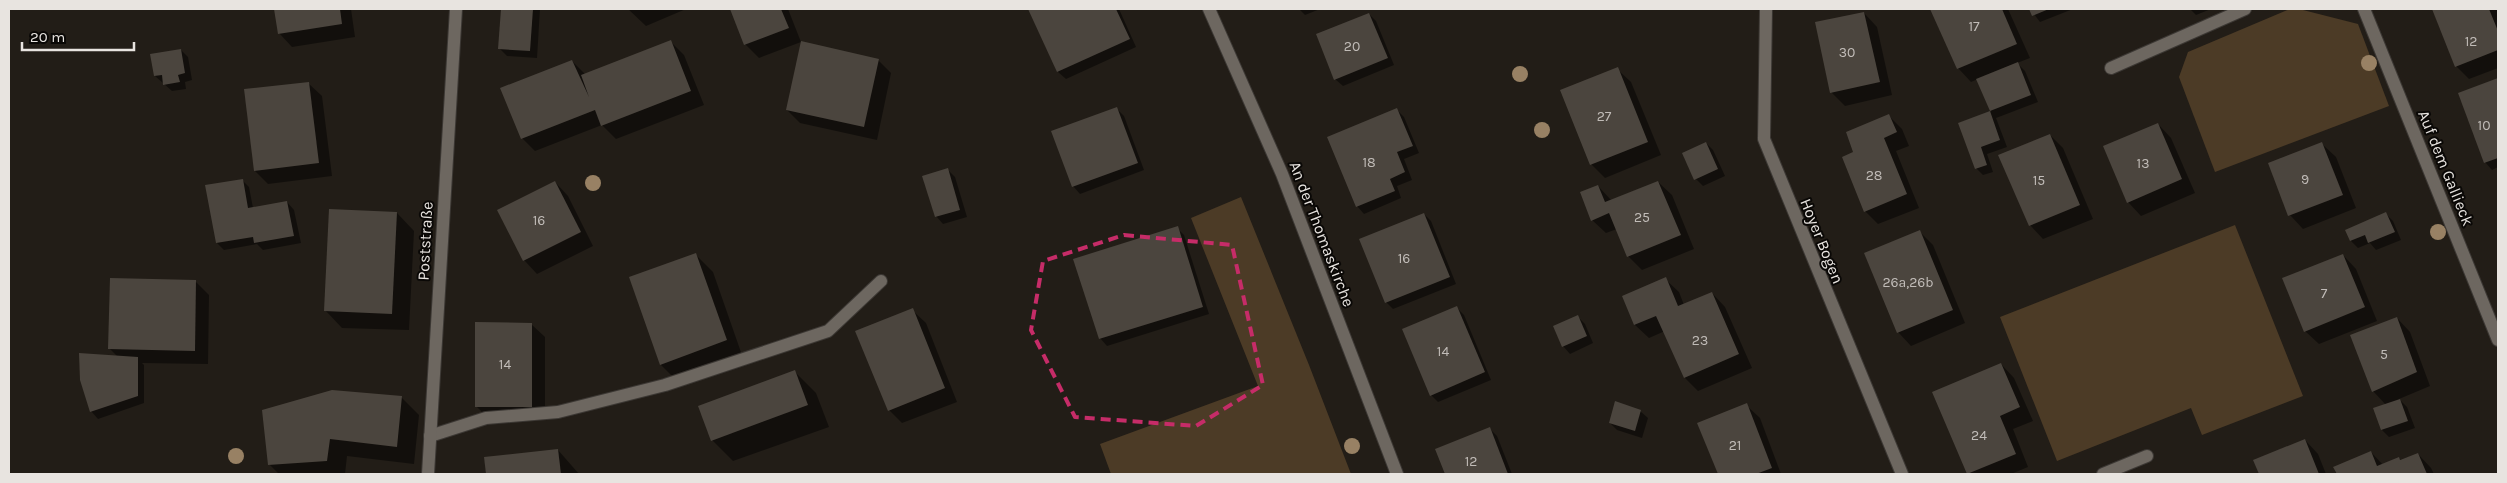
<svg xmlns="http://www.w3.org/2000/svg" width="2507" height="483" font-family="Karla,sans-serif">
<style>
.green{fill:#4c3b26}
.shadow{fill:#0007}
.building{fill:#4b453e}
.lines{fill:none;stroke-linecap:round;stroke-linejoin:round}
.minor-casing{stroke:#3c3834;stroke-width:14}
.minor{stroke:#6d6760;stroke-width:12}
.tree{fill:#988164}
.marked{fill:none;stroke:#c62c68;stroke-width:4;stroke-dasharray:10 6;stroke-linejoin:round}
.labels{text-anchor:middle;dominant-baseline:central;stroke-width:4;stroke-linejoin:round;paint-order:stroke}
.number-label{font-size:14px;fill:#c1bcb8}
.street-label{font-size:16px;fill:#e8e4e0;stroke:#0a0806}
</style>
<rect width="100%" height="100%" fill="#221d17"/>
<!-- green -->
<g class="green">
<polygon points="2290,9 2299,9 2358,24 2389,106 2215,172 2179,77 2188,52"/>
<polygon points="1241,197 1309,365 1351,474 1111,474 1100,444 1258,386 1191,218"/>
<polygon points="2235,225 2303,396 2202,435 2191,408 2057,461 2000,317"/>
</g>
<!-- shadow -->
<g class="shadow">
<polygon points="275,9 351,9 355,37 292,47 279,33"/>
<polygon points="502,9 540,9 537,58 507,56 499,48"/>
<polygon points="628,9 686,9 646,26"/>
<polygon points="731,9 788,9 801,42 759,58 745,44"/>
<polygon points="1030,9 1119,9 1136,47 1066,79 1058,72"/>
<polygon points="1299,9 1320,9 1305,15"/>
<polygon points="1931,9 2008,9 2030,58 2017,63 2025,71 2038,102 1996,118 2007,147 1987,154 1993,172 1983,175 1976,168 1959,123 1991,112 1978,79 1971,82 1958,68"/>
<polygon points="2030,9 2073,9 2040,22"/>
<polygon points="2190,9 2211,9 2196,15"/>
<polygon points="2434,9 2497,9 2498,68 2469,79 2456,66"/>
<polygon points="1864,13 1877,27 1892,95 1845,106 1832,93 1816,23"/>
<polygon points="1369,14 1376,21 1394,65 1343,86 1335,79"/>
<polygon points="671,42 684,55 704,105 616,139 602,125 535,151 522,138 572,61 586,75"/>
<polygon points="181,50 188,57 192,80 185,82 186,89 172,91 155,76"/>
<polygon points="878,60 891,73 877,140 800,123 787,110"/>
<polygon points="1617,69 1631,82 1661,155 1605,178 1591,164"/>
<polygon points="2498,79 2498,167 2492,170 2485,162 2459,94"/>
<polygon points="308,83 322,96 332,176 268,184 255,171"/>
<polygon points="1116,108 1124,116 1144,170 1080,194 1073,186"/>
<polygon points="1397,110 1404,117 1419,153 1404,159 1412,180 1397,186 1401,198 1364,214 1357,206"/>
<polygon points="1889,116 1902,129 1909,146 1896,151 1919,208 1878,224 1865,211"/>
<polygon points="2158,124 2171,138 2195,193 2141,216 2128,202"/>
<polygon points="2050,135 2063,148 2093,219 2043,239 2030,225"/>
<polygon points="1706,143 1713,150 1725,176 1703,186 1696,179"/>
<polygon points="2322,144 2336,157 2356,208 2303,229 2290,215"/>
<polygon points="948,170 955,177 967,217 943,224 936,216"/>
<polygon points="242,180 249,187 253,208 287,202 294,210 301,243 263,250 257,244 224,250 217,243"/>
<polygon points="555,182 568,196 593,246 537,274 524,260"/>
<polygon points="1658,182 1672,195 1694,249 1642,270 1628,256 1617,229 1606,233 1592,220 1598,186 1611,200"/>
<polygon points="397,213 414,231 409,330 342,328 325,310"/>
<polygon points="1424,214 1431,221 1456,284 1393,309 1386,302"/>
<polygon points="2386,214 2393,221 2401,240 2376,250 2370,243 2358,248 2351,241 2347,230"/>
<polygon points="1177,228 1184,235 1209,314 1107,346 1100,338"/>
<polygon points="1920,232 1933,245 1965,323 1911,346 1898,332"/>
<polygon points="696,255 713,272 743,358 678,382 661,365"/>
<polygon points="2343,255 2356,269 2377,321 2319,344 2305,331"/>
<polygon points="1665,279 1679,292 1684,305 1712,293 1725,307 1752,368 1698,391 1685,378 1665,331 1649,338 1635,325 1623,297"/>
<polygon points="195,281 209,295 208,364 142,363 144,365 144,403 98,419 91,411 118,357 110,349"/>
<polygon points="1457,308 1464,315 1491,380 1438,402 1431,395"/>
<polygon points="912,310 926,323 957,402 902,423 889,410"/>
<polygon points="1578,317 1585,324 1593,343 1570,354 1563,346"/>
<polygon points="2397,318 2410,332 2430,386 2399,399 2407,407 2415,428 2389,437 2382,430 2375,409 2386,405 2373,391"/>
<polygon points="531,324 545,337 545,420 490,420 476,406"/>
<polygon points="2001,364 2014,378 2033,421 2013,429 2028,467 2011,474 1969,474"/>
<polygon points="795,372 816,393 829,427 733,461 712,440"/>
<polygon points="401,397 419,415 414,464 347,456 345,474 279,474 269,464"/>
<polygon points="1746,405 1760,418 1781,474 1719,474 1699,424"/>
<polygon points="1640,411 1648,418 1642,438 1617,430 1610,423"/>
<polygon points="1489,428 1497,436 1512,474 1446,474 1436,449"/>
<polygon points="2305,440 2318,454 2326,474 2260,474 2254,461"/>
<polygon points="558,450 579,474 487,474 486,458"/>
<polygon points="2371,452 2383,465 2418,454 2431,468 2434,474 2338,474 2335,467"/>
</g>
<!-- building -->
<g class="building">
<polygon points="274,9 340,9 342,24 278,34"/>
<polygon points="501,9 533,9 530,51 498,49"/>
<polygon points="730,9 781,9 789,28 744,45"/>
<polygon points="1028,9 1116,9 1130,39 1057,72"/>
<polygon points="1930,9 2002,9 2017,44 1957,69"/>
<polygon points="2029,9 2049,9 2032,16"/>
<polygon points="2432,9 2489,9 2498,31 2498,50 2455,67"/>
<polygon points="1864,12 1880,82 1830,93 1815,22"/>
<polygon points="1369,13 1388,58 1334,80 1316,34"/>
<polygon points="671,40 691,91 601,126 595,110 521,139 500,88 572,60 589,97 581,75"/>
<polygon points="801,41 879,59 864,127 786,110"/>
<polygon points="181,49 185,73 178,75 180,82 163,85 162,75 154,76 150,54"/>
<polygon points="2018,62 2031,95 1990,111 1976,79"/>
<polygon points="1618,67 1648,142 1590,165 1560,90"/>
<polygon points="2498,78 2498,158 2484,163 2458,93"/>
<polygon points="309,82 319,163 254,171 244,89"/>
<polygon points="1117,107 1138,163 1072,187 1051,131"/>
<polygon points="1397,108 1413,146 1397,152 1405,172 1390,179 1395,191 1356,207 1327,137"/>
<polygon points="1990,111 2000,140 1981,147 1987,165 1975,169 1958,123"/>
<polygon points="1889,114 1897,132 1884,138 1907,194 1864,212 1842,157 1853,152 1846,132"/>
<polygon points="2158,123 2182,179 2127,203 2103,146"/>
<polygon points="2050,134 2080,205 2029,226 1998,155"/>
<polygon points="1706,142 1718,169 1694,180 1682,153"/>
<polygon points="2322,142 2343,195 2288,216 2268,163"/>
<polygon points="948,168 960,210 935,217 922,176"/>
<polygon points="243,179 248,208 287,201 294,236 254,243 253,237 216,243 205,185"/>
<polygon points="555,181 581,232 523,261 497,210"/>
<polygon points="1658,181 1681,235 1627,257 1609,213 1591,221 1580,192 1598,185 1605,202"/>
<polygon points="329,209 397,212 392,314 324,311"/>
<polygon points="2386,212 2395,232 2368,243 2365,235 2350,241 2345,230"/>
<polygon points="1424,213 1450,277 1385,303 1359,239"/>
<polygon points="1178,226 1203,307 1099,339 1073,259"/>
<polygon points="1920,230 1953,310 1897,333 1864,253"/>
<polygon points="696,253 727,340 660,365 629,277"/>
<polygon points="2343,254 2365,307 2304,332 2282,278"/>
<polygon points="1666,277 1678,306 1712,292 1739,354 1684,378 1656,316 1634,325 1622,296"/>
<polygon points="110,278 196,280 195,351 108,349"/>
<polygon points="1457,306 1485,372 1430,396 1402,329"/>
<polygon points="913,308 945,388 888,411 855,331"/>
<polygon points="1578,315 1587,336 1562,347 1553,326"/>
<polygon points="2397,317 2417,372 2372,392 2350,335"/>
<polygon points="475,322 532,323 532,407 475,407"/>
<polygon points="79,353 138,357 138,396 90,412 80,380"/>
<polygon points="2001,363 2020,407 2000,416 2016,454 1967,474 1932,392"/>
<polygon points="795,370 808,405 711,441 698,406"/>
<polygon points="332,390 402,396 397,447 330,439 327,461 268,465 262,410"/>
<polygon points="2400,399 2408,421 2381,430 2373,408"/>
<polygon points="1615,401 1641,410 1635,431 1609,423"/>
<polygon points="1747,403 1772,468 1756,474 1718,474 1697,423"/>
<polygon points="1490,427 1508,474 1445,474 1435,449"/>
<polygon points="2305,439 2319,474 2259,474 2253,460"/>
<polygon points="558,449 561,474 486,474 484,457"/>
<polygon points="2371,451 2377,466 2399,457 2400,460 2418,453 2427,474 2337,474 2333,467"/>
</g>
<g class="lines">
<!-- minor casing -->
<g class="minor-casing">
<g id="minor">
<polyline points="1209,9 1282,174 1397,474"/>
<polyline points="1766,9 1764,139 1902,474"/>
<polyline points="2364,9 2498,340"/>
<polyline points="2111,68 2245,9"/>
<polyline points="430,436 486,418 558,412 665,385 828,331 881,281"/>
<polyline points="428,474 456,9"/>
<polyline points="2103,474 2147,456"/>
</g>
</g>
<!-- minor -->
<use href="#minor" class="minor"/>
</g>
<!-- trees -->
<g class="tree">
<circle cx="2369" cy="63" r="8"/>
<circle cx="1520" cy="74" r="8"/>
<circle cx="1542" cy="130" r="8"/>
<circle cx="593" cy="183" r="8"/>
<circle cx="2438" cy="232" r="8"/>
<circle cx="1352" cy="446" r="8"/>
<circle cx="236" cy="456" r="8"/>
</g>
<!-- marked area -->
<path class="marked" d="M1124,235L1232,245L1263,385L1196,426L1075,417L1031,330L1043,261Z"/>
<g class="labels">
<!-- number labels -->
<g class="number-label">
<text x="1974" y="26">17</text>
<text x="2471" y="41">12</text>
<text x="1352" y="46">20</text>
<text x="1847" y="52">30</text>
<text x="1604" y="116">27</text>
<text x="2484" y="125">10</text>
<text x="1369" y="162">18</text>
<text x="2143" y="163">13</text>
<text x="1874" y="175">28</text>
<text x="2305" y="179">9</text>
<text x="2039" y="180">15</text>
<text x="1642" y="217">25</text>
<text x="539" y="220">16</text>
<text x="1404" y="258">16</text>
<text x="1908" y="282">26a,26b</text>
<text x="2324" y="293">7</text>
<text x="1700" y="340">23</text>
<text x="1443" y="351">14</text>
<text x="2384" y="354">5</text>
<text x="505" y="364">14</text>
<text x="1979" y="435">24</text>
<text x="1735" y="445">21</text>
<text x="1471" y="461">12</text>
</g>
<!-- street labels -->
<g class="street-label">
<text transform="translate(2446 168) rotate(68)">Auf dem Gallieck</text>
<text transform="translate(1322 234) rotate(69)">An der Thomaskirche</text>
<text transform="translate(425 241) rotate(-87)">Poststraße</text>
<text transform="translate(1822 241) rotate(68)">Hoyer Bogen</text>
</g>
</g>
<!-- border -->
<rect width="2507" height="483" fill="none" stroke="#e8e4e0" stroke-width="20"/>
<!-- scale -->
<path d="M22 42v8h112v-8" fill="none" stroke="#e8e4e0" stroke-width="2.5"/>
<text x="30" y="42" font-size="15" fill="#e8e4e0" stroke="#0a0806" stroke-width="4" paint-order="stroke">20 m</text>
</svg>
